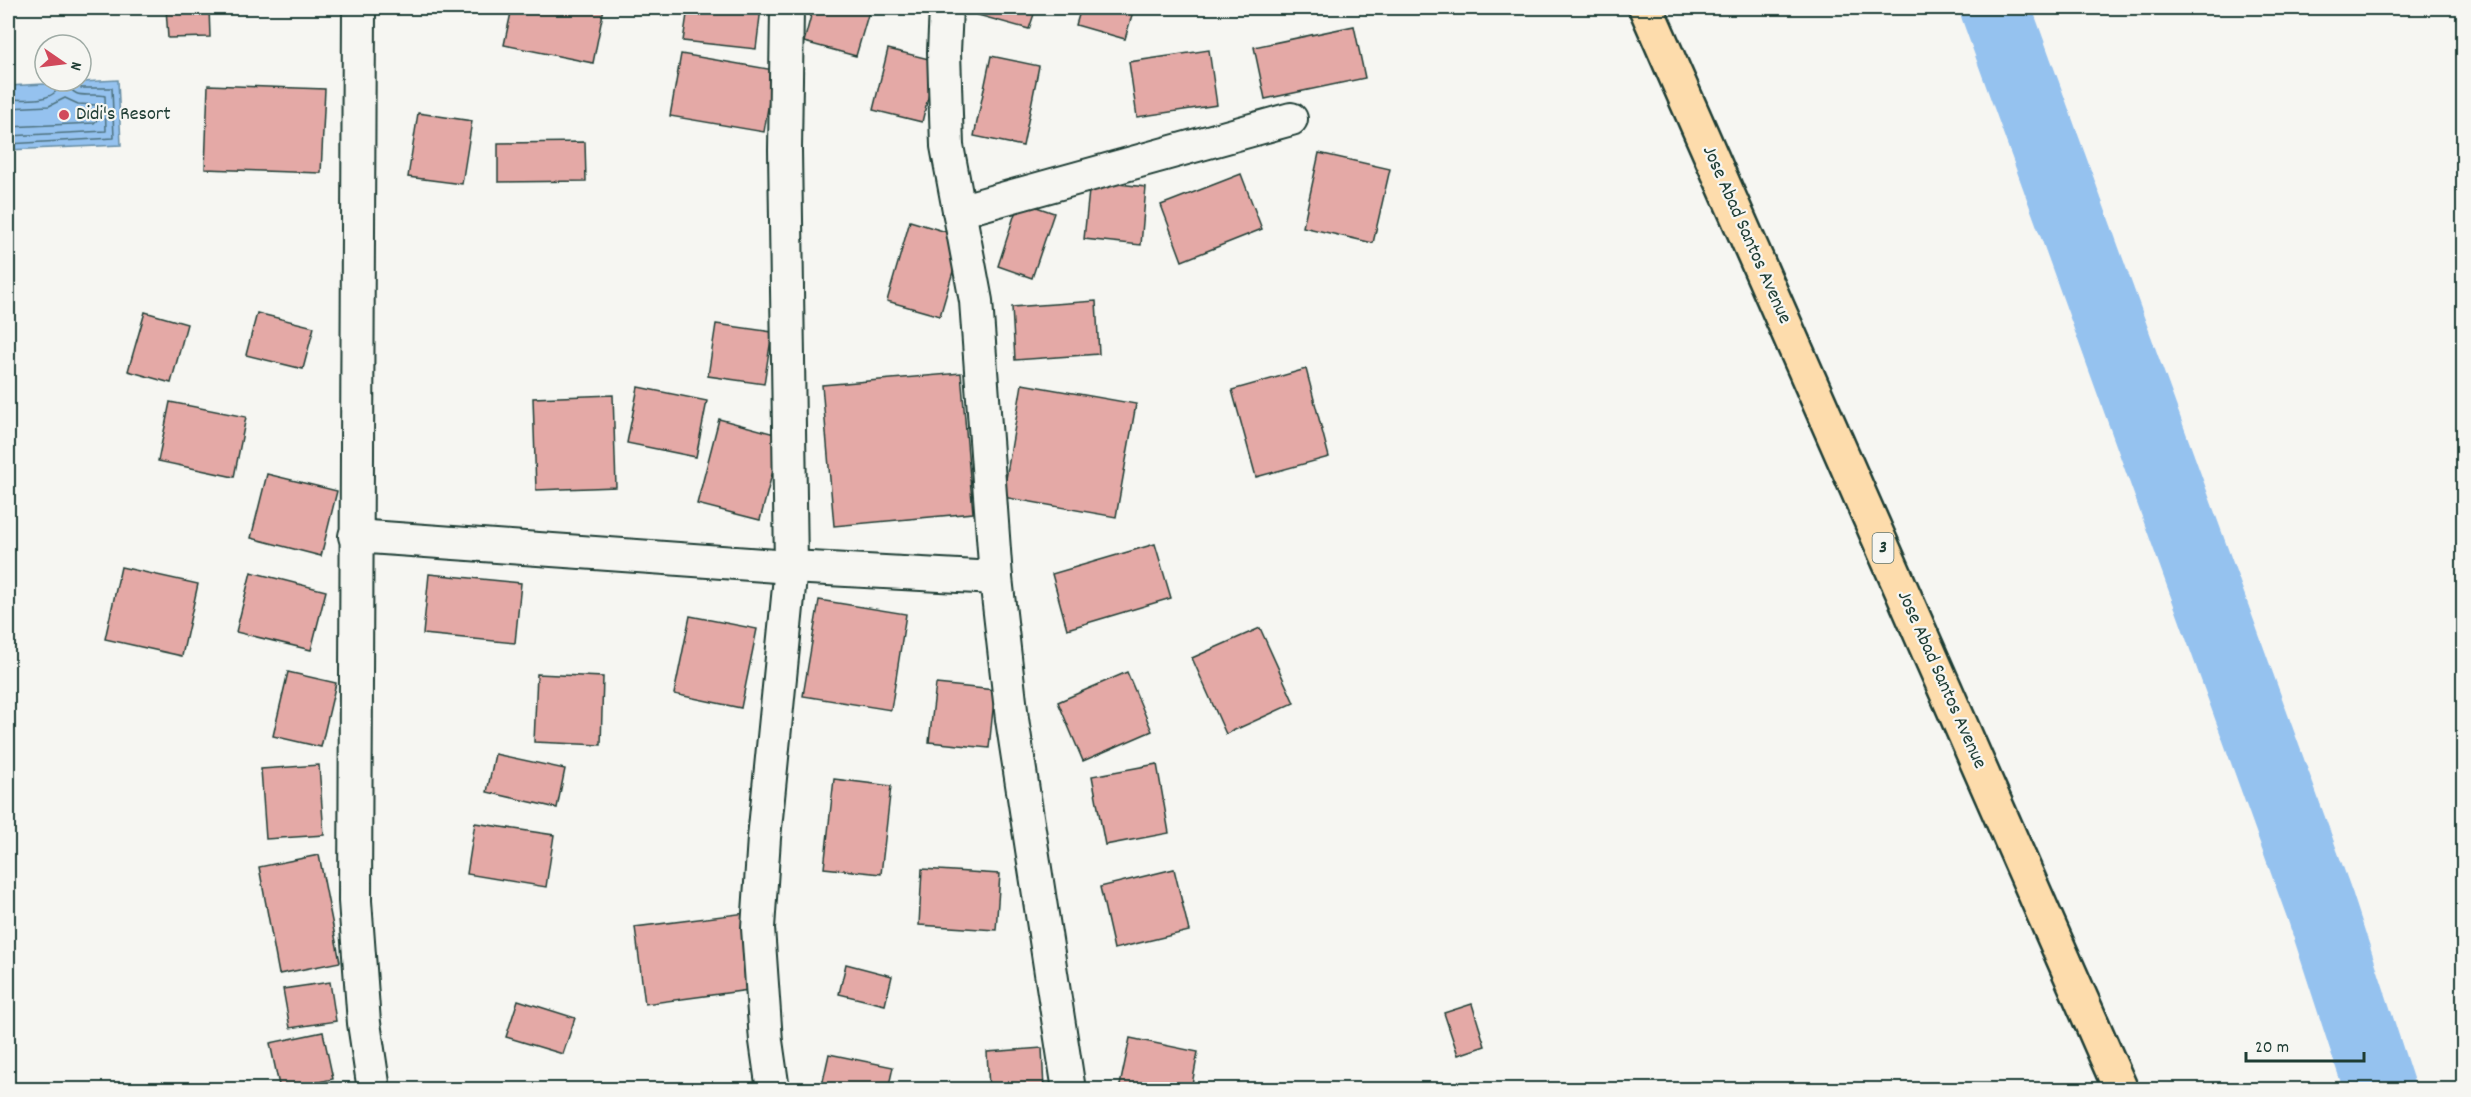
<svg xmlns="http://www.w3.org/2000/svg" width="2471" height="1097" font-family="Dekko,sans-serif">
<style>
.water{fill:#95c2ef;stroke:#668da4;stroke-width:1.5}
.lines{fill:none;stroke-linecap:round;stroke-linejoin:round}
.shore{stroke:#4e727f;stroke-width:1.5}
.river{stroke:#95c2ef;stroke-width:70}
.building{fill:#e4a9a6;stroke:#1f3d34;stroke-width:1.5}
.street-casing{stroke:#1f3d34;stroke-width:36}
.highway-casing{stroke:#1f3d34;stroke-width:38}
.street{stroke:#f6f6f2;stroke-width:32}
.highway{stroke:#fddcac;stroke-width:33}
.poi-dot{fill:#d1495b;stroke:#f6f6f2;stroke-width:2}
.labels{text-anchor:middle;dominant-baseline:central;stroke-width:4.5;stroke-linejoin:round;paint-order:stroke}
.shield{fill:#f6f6f2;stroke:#60746d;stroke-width:1.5}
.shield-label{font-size:18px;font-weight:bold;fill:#1f3d34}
.poi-label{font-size:20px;fill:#1f3d34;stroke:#f6f6f2;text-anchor:start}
.street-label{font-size:20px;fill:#1f3d34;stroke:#f6f6f2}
</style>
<rect width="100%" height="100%" fill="#f6f6f2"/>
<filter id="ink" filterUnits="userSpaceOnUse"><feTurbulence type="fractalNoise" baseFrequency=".0167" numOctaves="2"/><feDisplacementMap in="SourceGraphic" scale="12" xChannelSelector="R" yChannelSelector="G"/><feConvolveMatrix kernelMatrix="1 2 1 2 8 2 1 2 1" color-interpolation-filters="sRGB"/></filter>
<g filter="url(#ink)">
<!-- water -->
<polygon class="water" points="118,80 121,145 8,150 8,86"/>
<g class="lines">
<!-- shore -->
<g class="shore">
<path d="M8,99C25,99 58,104 60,81"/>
<polyline points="8,108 49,106 65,98 78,104 96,105 97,120 94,123 8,127"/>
<path d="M8,136L106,131L105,96C90,92 72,102 68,81"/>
<polyline points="8,144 114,138 112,88 81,88 75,81"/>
</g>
<!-- river -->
<polyline class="river" points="1995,8 2320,906 2380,1090"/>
</g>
<!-- building -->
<g class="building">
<polygon points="166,8 209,8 210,37 168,38"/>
<polygon points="512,8 604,8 593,63 504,45"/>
<polygon points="688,8 761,8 756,49 683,41"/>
<polygon points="813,8 870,8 856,56 804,42"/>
<polygon points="968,8 1036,8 1029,29 967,12"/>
<polygon points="1081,8 1134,8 1125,39 1076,25"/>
<polygon points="1354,26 1365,78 1265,99 1254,47"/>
<polygon points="888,49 937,61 922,122 873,110"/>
<polygon points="1209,50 1217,105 1137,117 1129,62"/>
<polygon points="681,54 774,70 764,132 670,116"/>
<polygon points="991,56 1039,66 1023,146 974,136"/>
<polygon points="208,85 325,89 321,173 205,169"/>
<polygon points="418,113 472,121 462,184 408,177"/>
<polygon points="585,142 586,181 498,182 498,143"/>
<polygon points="1319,153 1390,169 1373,243 1303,227"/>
<polygon points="1241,174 1262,229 1182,261 1161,205"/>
<polygon points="1090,181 1146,187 1141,245 1084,239"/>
<polygon points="1019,201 1054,213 1032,278 998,266"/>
<polygon points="910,221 963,237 940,316 887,301"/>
<polygon points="1096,301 1099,354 1015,360 1012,307"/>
<polygon points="145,312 187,324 171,383 128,371"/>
<polygon points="257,313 314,327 303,369 246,355"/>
<polygon points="716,324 772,332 764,384 708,376"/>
<polygon points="1306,369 1329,457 1256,477 1232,390"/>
<polygon points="961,373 973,513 834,526 822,385"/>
<polygon points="1022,384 1136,404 1116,517 1003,497"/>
<polygon points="638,387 707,401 696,457 627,443"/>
<polygon points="613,395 616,487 536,490 533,398"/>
<polygon points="170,402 246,417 234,477 158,461"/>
<polygon points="719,419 782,436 760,520 697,504"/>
<polygon points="267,474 337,491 321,556 251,538"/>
<polygon points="1155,544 1171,598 1067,629 1052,574"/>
<polygon points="121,567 198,584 182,656 105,639"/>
<polygon points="251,572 326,591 311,650 236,632"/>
<polygon points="429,574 521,583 515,643 423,634"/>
<polygon points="819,600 906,614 891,710 803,696"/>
<polygon points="690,616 757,629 741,708 674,694"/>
<polygon points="1260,628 1294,703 1226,734 1192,658"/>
<polygon points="288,672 336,683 321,747 273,736"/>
<polygon points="1127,672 1152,731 1083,761 1058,702"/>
<polygon points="537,674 603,677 601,745 534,742"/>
<polygon points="936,684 995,690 989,748 929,742"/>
<polygon points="495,754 565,769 557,808 487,792"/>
<polygon points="1157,764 1169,833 1105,845 1092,776"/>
<polygon points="319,765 324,835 266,839 261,769"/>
<polygon points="834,779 891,786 881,874 824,868"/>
<polygon points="475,823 554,835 546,887 467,874"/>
<polygon points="319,855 340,962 279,974 259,867"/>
<polygon points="922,869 1000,874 996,930 919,925"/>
<polygon points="1174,869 1189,931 1114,949 1100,887"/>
<polygon points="746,913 756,989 645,1004 635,927"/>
<polygon points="846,964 892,976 885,1005 839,994"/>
<polygon points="330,982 336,1021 290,1028 283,989"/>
<polygon points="518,1000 575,1018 563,1054 506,1037"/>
<polygon points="1472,1004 1485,1046 1458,1055 1444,1013"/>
<polygon points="323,1032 333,1079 280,1090 270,1043"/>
<polygon points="1130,1038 1198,1052 1191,1090 1119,1090"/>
<polygon points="1042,1048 1044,1090 989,1090 987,1052"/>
<polygon points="829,1054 893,1067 888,1090 821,1090"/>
</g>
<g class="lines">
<!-- street casing -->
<g class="street-casing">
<g id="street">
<polyline points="359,8 355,901 364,1023 374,1090"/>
<polyline points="946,8 944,52 947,146 976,301 996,578 1012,719 1069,1090"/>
<polyline points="959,211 1291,119"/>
<polyline points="355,536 791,567 996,578"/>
<polyline points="773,1090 766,1041 758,928 764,838 791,567 785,150 787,8"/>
</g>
</g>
<!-- highway casing -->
<g class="highway-casing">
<polyline id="highway" points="1646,8 2121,1090"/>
</g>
<!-- street -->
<use href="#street" class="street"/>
<!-- highway -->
<use href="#highway" class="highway"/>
</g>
</g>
<!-- markers -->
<circle class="poi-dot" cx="64" cy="115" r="6"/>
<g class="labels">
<!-- shield labels -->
<rect class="shield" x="1872.5" y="533" width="21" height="30" rx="4.5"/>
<g class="shield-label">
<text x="1883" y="548">3</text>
</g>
<!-- poi labels -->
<g class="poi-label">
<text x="76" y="115">Didi's Resort</text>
</g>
<!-- street labels -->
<g class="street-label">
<text transform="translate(1746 235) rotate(66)">Jose Abad Santos Avenue</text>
<text transform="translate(1941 680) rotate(66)">Jose Abad Santos Avenue</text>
</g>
</g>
<!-- margin -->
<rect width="2471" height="1097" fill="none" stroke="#f6f6f2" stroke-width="30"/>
<rect x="15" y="15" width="2441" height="1067" fill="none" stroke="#1f3d34" stroke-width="2" filter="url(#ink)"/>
<!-- north arrow -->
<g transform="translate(63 63) rotate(104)"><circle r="28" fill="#f6f6f2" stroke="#a0aca6" stroke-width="1.5"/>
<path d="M0-4.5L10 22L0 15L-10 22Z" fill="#d1495b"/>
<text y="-9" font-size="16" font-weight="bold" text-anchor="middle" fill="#1f3d34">N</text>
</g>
<!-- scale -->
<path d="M2246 1052v9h118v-9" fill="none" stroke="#1f3d34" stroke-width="3"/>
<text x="2255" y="1052" font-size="18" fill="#1f3d34" stroke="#f6f6f2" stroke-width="4.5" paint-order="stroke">20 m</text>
</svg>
